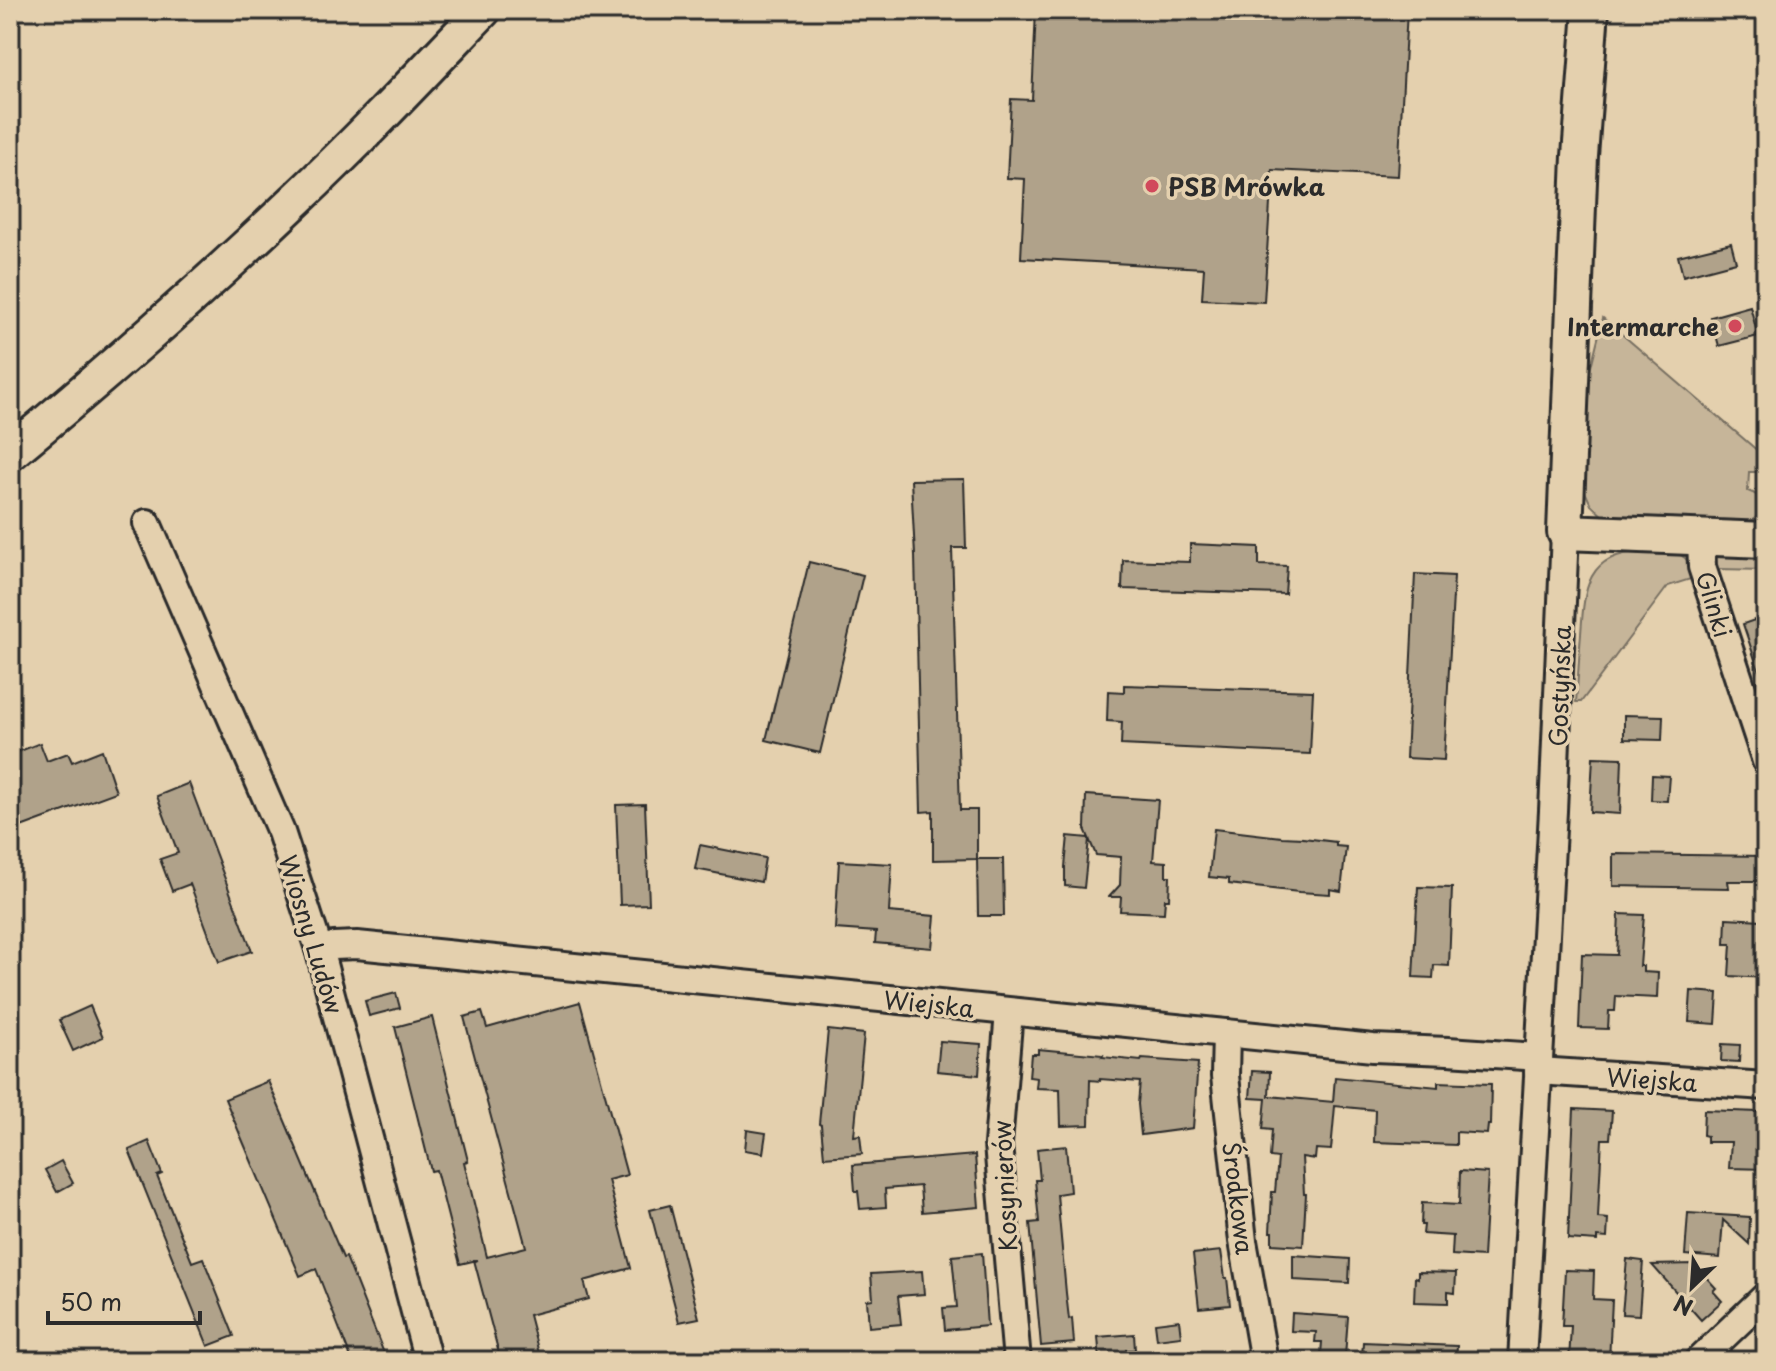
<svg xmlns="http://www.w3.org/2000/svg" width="1776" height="1371" font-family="'Playpen Sans',sans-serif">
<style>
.green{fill:#c6b599;stroke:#787062;stroke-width:2}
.building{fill:#b0a28a;stroke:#2b2b2b;stroke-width:2}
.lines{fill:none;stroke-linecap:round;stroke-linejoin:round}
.minor-casing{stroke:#2b2b2b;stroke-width:32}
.major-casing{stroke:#2b2b2b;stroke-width:40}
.minor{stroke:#e4d0ae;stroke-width:26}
.major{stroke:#e4d0ae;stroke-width:34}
.poi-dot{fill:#d1495b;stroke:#e4d0ae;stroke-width:3}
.labels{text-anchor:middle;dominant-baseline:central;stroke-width:7;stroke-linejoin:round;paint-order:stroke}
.poi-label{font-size:24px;font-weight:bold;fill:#2b2b2b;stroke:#e4d0ae;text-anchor:start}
.street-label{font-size:24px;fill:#2b2b2b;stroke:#e4d0ae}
</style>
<rect width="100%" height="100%" fill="#e4d0ae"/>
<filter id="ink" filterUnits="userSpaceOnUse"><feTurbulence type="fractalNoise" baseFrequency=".0125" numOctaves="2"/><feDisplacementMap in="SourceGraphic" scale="16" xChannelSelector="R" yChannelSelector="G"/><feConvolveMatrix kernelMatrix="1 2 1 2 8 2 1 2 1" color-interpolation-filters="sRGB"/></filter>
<g filter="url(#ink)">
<!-- green -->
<g class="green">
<path d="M1603,318L1766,458V472H1749L1748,491C1771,499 1763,517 1744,524L1605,518L1591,505L1583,487L1585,391Z"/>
<path d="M1642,552C1672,553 1683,545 1697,577L1668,586L1581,702H1576C1578,680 1579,657 1581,634C1584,590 1586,553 1642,552Z"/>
<polygon points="1718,554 1766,555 1766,570 1717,569 1709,573 1713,558"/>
</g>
<!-- building -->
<g class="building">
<polygon points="1036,10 1407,10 1398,176 1272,170 1264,302 1202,299 1204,268 1021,258 1025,179 1007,178 1011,99 1032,100"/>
<polygon points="1731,243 1736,262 1683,276 1678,256"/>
<polygon points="1750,306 1758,336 1719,346 1711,317"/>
<polygon points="964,479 966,548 952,548 960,810 977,810 977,859 933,860 933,811 921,812 915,555 911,480"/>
<polygon points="1190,544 1259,547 1259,565 1287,566 1285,594 1122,589 1123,560 1190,562"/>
<polygon points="809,562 863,575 820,753 766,740"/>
<polygon points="1415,574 1454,576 1444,760 1406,758"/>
<polygon points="1766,616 1766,683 1763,683 1743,624"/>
<polygon points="1124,685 1313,691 1310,754 1121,745 1122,722 1107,721 1108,691 1124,692"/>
<polygon points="1624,715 1663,716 1662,740 1624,739"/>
<polygon points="40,743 47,761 68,753 72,762 102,750 116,792 10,831 10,785 15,784 10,769 10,755"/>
<polygon points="1593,757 1622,758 1620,814 1590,812"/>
<polygon points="1652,775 1669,776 1667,801 1651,800"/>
<polygon points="189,783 252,951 219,962 190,884 172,891 160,859 178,853 157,796"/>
<polygon points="1086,795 1158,800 1153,861 1166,862 1166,876 1170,876 1169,899 1165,899 1164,913 1120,911 1121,897 1109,897 1120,885 1121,857 1096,855 1089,839 1084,888 1065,886 1065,867 1068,836 1089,838 1085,829"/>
<polygon points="645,804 649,904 620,905 616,805"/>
<polygon points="1214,829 1282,837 1303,838 1336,842 1336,846 1346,847 1341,891 1330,889 1330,894 1299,892 1229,884 1229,879 1209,877"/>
<polygon points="700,845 765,858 761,882 695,869"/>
<polygon points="1613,854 1766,856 1766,879 1759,879 1759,881 1728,881 1729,888 1613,886"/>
<polygon points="977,859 1003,859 1004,916 978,916"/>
<polygon points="839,861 892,864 889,912 935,916 932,948 875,943 876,932 835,929"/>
<polygon points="1418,887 1452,888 1449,966 1434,965 1433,978 1413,977"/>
<polygon points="1619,914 1644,915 1640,966 1643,966 1643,972 1658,973 1657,998 1616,996 1615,1011 1609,1011 1608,1029 1579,1028 1582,954 1617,955"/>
<polygon points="1726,918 1762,920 1762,932 1765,932 1764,959 1766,959 1766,978 1729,976 1731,944 1725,944"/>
<polygon points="1691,991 1718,993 1716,1024 1689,1022"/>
<polygon points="396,993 400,1008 369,1016 365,1001"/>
<polygon points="580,1002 627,1175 608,1180 631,1268 584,1281 589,1299 529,1315 541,1361 501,1361 474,1260 477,1260 460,1264 436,1170 431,1171 395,1027 432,1017 468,1161 464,1162 487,1257 526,1247 464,1017 482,1012 487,1028"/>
<polygon points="90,1006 103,1037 73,1051 59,1020"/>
<polygon points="828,1030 864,1034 854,1136 860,1135 862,1154 824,1157 821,1125 819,1124"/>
<polygon points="940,1041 981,1044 979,1075 937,1071"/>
<polygon points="1722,1044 1740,1045 1739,1062 1721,1061"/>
<polygon points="1038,1049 1103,1055 1102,1057 1141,1061 1142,1059 1198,1063 1193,1128 1141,1135 1138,1104 1140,1082 1100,1079 1100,1081 1090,1080 1089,1125 1061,1126 1060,1089 1036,1088 1037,1078 1029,1077 1031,1054 1038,1054"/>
<polygon points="1252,1071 1270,1072 1269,1096 1333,1102 1335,1077 1438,1087 1438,1082 1491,1084 1490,1125 1488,1125 1487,1134 1456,1132 1456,1145 1374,1142 1375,1110 1335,1106 1331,1150 1316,1149 1315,1159 1302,1157 1304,1194 1306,1194 1303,1246 1272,1244 1272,1232 1270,1232 1272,1192 1275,1192 1278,1158 1270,1157 1272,1130 1263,1129 1266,1099 1250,1098"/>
<polygon points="268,1081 343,1258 346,1257 387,1361 352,1361 316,1269 300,1276 225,1099"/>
<polygon points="1574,1109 1612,1111 1610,1139 1602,1139 1599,1196 1598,1218 1608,1219 1607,1238 1597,1237 1597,1241 1568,1239"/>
<polygon points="1704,1110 1759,1112 1758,1138 1766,1139 1766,1169 1729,1168 1731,1142 1707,1142 1707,1136 1703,1135"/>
<polygon points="747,1130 766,1133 763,1153 745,1150"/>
<polygon points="149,1141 162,1174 157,1176 192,1262 203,1258 234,1336 208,1346 129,1150"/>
<polygon points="1066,1146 1070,1192 1057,1194 1066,1293 1069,1319 1072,1318 1074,1343 1041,1346 1030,1223 1039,1222 1035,1180 1040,1180 1037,1149"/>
<polygon points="975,1155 979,1207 922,1212 920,1186 885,1189 886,1207 860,1209 858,1191 855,1191 853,1165"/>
<polygon points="61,1161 73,1183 57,1192 45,1170"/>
<polygon points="1460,1171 1488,1173 1483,1257 1452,1255 1453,1236 1423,1234 1424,1225 1421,1225 1422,1203 1459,1205"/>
<polygon points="670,1205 699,1318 679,1322 650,1210"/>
<polygon points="1688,1213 1750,1217 1749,1244 1723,1220 1720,1258 1685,1255"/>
<polygon points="1221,1251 1225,1278 1227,1278 1230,1305 1199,1308 1193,1254"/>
<polygon points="982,1253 987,1326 945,1330 943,1308 957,1307 952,1256"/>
<polygon points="1293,1255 1350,1259 1349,1283 1293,1280"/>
<polygon points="1627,1259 1643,1261 1639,1315 1622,1314"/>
<polygon points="1694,1264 1716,1288 1713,1291 1722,1301 1701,1320 1652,1265"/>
<polygon points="1565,1270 1594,1271 1593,1299 1612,1300 1609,1361 1569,1361 1571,1326 1562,1326"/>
<polygon points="922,1271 924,1294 898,1296 901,1324 869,1327 867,1300 873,1299 871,1274"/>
<polygon points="1418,1272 1456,1273 1455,1293 1448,1292 1448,1303 1414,1302 1415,1277 1418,1278"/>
<polygon points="1292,1313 1348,1317 1345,1356 1321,1354 1322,1342 1315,1342 1316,1332 1291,1331"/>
<polygon points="1179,1320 1181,1336 1157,1339 1155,1323"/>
<polygon points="1134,1334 1135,1350 1126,1350 1127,1361 1100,1361 1098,1337"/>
<polygon points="1363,1342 1457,1346 1456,1361 1362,1357"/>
</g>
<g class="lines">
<!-- minor casing -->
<g class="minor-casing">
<g id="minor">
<polyline points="147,523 281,832 319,949 428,1361"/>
<polyline points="1701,537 1702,567 1766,761"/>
<polyline points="319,949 334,946 357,945 1373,1048 1448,1051 1539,1057"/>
<polyline points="1009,1012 998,1144 1017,1361"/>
<polyline points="1226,1033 1225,1076 1243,1241 1264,1361"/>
<polyline points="1538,1071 1766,1086"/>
<polyline points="1522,1361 1553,811 1565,532"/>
<polyline points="1698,1361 1766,1296"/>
</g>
</g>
<!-- major casing -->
<g class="major-casing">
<g id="major">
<polyline points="1591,10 1580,156 1565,532 1766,540"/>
<path d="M10,453C108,372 204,288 296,200C361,139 422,74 483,10"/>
</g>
</g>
<!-- minor -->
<use href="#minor" class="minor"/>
<!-- major -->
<use href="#major" class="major"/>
</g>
</g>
<!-- markers -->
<g class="poi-dot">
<circle cx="1152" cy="186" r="8"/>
<circle cx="1735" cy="326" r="8"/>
</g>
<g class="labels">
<!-- poi labels -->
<g class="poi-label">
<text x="1168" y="186">PSB Mrówka</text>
<text x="1719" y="326" text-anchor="end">Intermarche</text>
</g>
<!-- street labels -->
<g class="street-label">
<text transform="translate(1715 604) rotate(73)">Glinki</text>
<text transform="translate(1559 686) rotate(-88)">Gostyńska</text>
<text transform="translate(312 934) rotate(73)">Wiosny Ludów</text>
<text transform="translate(929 1003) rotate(6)">Wiejska</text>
<text transform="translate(1652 1079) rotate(4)">Wiejska</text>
<text transform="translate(1004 1186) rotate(-93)">Kosynierów</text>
<text transform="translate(1239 1198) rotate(83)">Środkowa</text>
</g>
</g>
<!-- margin -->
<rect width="1776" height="1371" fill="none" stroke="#e4d0ae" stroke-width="40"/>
<rect x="20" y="20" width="1736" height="1331" fill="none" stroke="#2b2b2b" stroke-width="3" filter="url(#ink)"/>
<!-- north arrow -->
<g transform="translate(1692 1287) rotate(205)" stroke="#e4d0ae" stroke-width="6" paint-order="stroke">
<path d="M0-6L14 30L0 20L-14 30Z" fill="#2b2b2b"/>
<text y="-12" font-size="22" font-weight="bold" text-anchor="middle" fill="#2b2b2b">N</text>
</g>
<!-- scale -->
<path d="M48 1311v12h152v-12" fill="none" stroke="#2b2b2b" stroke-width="4"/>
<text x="60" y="1311" font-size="24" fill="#2b2b2b" stroke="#e4d0ae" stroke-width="6" paint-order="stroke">50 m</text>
</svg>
